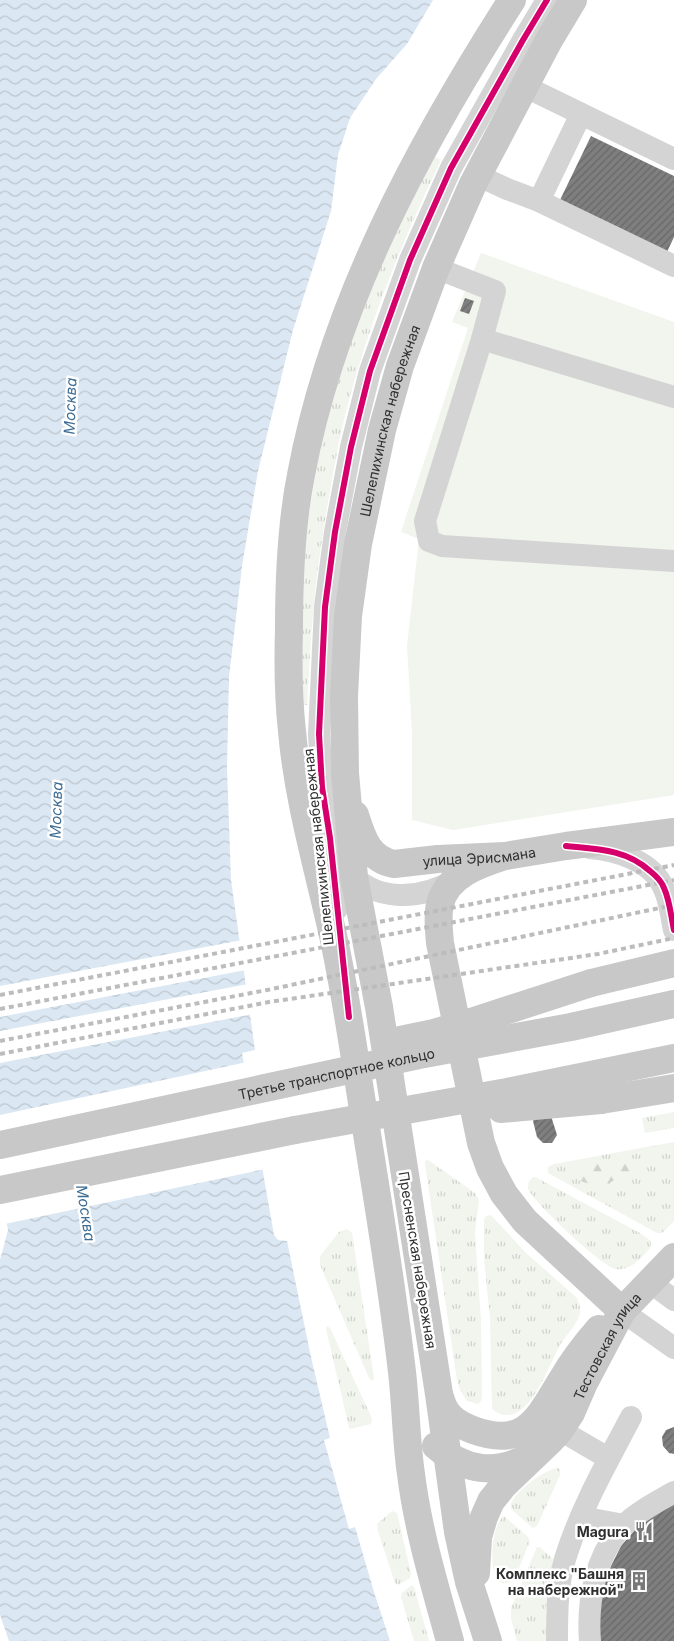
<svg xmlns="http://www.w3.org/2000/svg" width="674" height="1641" font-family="Inter,sans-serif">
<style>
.grass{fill:url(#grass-tufts)}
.forest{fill:url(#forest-firs)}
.garden{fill:#f1f5ed}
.water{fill:url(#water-waves)}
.pier{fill:#fff}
.building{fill:url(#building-hatch)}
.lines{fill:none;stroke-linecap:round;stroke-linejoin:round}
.minor{stroke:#d4d4d4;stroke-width:22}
.major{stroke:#c8c8c8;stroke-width:28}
.rail{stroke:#bcbcbc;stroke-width:4;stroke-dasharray:5 4;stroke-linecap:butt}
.major-bridge{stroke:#c8c8c8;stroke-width:28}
.cycleway-casing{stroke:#fff;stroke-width:9}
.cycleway{stroke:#d6006c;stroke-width:6}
.labels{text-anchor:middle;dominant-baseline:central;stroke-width:5;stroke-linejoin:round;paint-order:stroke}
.street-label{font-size:14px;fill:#303030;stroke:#fff}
.poi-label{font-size:14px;font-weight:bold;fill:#303030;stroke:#fff;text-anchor:end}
.water-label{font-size:15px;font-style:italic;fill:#3d6c94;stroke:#fff}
</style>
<defs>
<pattern id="grass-tufts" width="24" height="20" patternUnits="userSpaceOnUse" patternTransform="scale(1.25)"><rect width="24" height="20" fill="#f1f5ed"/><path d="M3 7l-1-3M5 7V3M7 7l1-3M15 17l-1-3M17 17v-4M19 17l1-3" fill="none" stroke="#cfd2cc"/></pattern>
<pattern id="forest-firs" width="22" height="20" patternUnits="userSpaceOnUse" patternTransform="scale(1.25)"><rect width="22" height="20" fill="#f1f5ed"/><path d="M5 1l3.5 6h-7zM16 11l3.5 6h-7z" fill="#cfd2cc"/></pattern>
<pattern id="water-waves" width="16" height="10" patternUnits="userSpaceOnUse" patternTransform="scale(1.25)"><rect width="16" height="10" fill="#dbe7f2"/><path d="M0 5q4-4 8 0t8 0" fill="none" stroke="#bcc6d0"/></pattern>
<pattern id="building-hatch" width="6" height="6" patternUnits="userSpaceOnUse" patternTransform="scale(1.25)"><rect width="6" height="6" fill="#7f7f7f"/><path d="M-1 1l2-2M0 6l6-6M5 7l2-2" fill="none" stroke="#686868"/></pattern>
</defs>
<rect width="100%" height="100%" fill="#fff"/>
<!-- grass -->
<g class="grass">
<path d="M434,156L441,160C398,250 360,344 339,442C328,499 318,557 313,614C310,644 309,675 307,705H303C302,681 300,657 300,633C301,564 309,501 324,434C330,407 336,380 345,353C369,285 402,220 434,156Z"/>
<polygon points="674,1112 674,1128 645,1133 642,1118"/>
<polygon points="674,1142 674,1221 662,1233 657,1233 548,1173 548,1167 554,1164"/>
<polygon points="428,1160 475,1193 479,1200 475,1232 481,1321 482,1397 481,1401 478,1404 467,1401 460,1390 457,1380 425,1164 425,1161"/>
<path d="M533,1177H535L640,1233L651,1241V1247C642,1257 631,1271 616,1269C601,1266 538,1206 530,1192C527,1188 528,1185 529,1181Z"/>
<path d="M491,1215L525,1252L577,1298C579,1304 581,1307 580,1313C577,1325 566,1335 560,1345C548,1366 526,1436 492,1409L490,1319L484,1257V1220L486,1216Z"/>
<polygon points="347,1229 352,1233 374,1378 372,1381 369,1378 320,1265 320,1256 339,1232"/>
<polygon points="327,1326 330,1328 370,1414 372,1420 371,1424 350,1429 349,1427 326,1329"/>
<path d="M557,1468L560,1469V1475L537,1526L533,1528L511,1509V1503C517,1490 543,1471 557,1468Z"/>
<polygon points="392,1511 397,1513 411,1573 410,1578 398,1585 395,1583 378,1531 377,1524"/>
<path d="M504,1516L528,1537L530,1541L514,1580L507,1583C505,1583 502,1584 500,1582C487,1574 492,1523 504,1516Z"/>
<polygon points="537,1547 540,1547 553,1559 546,1608 546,1641 517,1641 511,1618 511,1608"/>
<polygon points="412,1585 414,1587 429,1641 414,1641 401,1597 402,1593"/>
</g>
<!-- forest -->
<path class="forest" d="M623,1158L632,1160V1169L627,1176C618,1177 613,1182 604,1185C595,1188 581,1181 572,1177C583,1163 606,1160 623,1158Z"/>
<!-- garden -->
<polygon class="garden" points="481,253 674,322 674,795 453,830 412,820 412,733 407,646 419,539 401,532 468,328 452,322"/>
<!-- water -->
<polygon class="water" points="0,0 433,0 407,44 376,79 350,118 338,155 331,211 293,330 258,471 242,566 229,677 227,768 231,880 255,1050 242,1053 274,1235 278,1240 287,1241 311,1357 330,1438 324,1440 349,1529 355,1527 374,1592 390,1641 9,1641 0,1615 0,1260 8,1230 0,1184"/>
<!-- pier -->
<g class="pier">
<polygon points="242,940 246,970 0,1017 0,986"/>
<polygon points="248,984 253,1014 0,1063 0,1031"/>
<polygon points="247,1062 265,1169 5,1224 0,1198 0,1115"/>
</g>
<!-- building -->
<g class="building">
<polygon points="591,136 674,176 674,237 667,252 560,200"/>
<polygon points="465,298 474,301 469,314 460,311"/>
<polygon points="551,1116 557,1135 552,1143 543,1143 537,1137 533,1121 535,1117"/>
<polygon points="674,1427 674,1454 669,1453 663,1446 662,1437 666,1430"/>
<polygon points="674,1501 674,1641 599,1641 599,1596 611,1566 621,1546 640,1524"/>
</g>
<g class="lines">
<!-- minor -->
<g class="minor">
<polyline points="524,86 674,159"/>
<polyline points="581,114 539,201 674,266"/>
<polyline points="477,175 507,189 539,201"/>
<polyline points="436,268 495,291 482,339 425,521 429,541 442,546 674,561"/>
<polyline points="482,339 674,397"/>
<path d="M590,848C616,850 653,861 664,889C670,901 671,917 674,930"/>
<path d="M347,869C375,904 421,900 456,879"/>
<polyline points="337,909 322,787 319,734 325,607 335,532 351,447 370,371 410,260 451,168 523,40 547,0"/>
<polyline points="651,1283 674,1300"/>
<polyline points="622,1311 674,1348"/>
<polyline points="560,1430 608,1458"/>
<polyline points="581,1517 624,1525"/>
<path d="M557,1641C557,1612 557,1581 567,1553C582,1506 608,1461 631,1417"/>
<path d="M590,1641C587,1602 595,1555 623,1526C637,1512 657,1502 674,1492"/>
</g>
<!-- major -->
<g class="major">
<path id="s1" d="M355,815C362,837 368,859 394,864L438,859L505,856L566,846L674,832"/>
<path d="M505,856C480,864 447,875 440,904C437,917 439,931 440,943L481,1143L490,1168L504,1194L525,1221L622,1311"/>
<polyline points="471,1022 591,983"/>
<polyline points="601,1100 674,1088"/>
<polyline points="0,1190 295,1130"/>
<path d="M440,1397C445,1416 455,1423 473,1430C527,1450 539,1416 563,1378C574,1359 585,1345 599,1329"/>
<path d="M436,1446C465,1471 496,1476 530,1456"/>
<path id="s2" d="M476,1573L478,1537L484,1517L491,1501L503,1486L549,1442L560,1430L571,1413L584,1383L622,1311L674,1257"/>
<path d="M450,1641C435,1586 418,1531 411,1474C406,1440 406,1406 402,1372C392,1284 377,1197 363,1109C354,1053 346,996 334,940C319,871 298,802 292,731C288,696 288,662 289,628C289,577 291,525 301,475C333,303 419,145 512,0"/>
<path id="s3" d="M488,1641L469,1582L458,1532L439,1394L379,1007L354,877L345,773L344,696L348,616L358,544L382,430L400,366L436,268L473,184L549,40L573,0"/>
</g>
<!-- rail -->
<g class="rail">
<polyline points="0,995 674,865"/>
<polyline points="0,1009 674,880"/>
<polyline points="0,1041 267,990 674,905"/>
<polyline points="0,1054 269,1002 598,954 674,938"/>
</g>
<!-- major-bridge -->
<g class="major-bridge">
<polyline points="591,983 674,963"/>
<polyline points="400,1040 434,1033 471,1022"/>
<polyline points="501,1109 601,1100"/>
<polyline points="295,1130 507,1092 674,1058"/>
<path id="s4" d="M0,1145L419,1055L571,1027L674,1004"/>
</g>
<!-- cycleway casing -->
<g class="cycleway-casing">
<g id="cycleway">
<path d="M566,846C596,849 626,849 650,871C655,875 662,882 664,888C670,901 671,917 674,930"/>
<polyline points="349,1017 330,838 322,787 319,734 325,607 335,532 351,447 370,371 410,260 451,168 523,40 547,0"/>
</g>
</g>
<!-- cycleway -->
<use href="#cycleway" class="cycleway"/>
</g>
<!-- icons -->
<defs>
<g id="restaurant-bare" transform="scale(1.5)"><path d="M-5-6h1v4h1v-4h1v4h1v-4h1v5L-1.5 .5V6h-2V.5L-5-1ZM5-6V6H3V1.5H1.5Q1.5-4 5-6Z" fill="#787878" stroke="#fff" stroke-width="2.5" paint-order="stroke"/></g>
<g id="building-bare" transform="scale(1.5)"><path d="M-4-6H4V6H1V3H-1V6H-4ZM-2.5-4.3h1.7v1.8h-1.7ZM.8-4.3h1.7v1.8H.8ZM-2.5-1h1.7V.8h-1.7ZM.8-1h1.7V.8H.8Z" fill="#787878" stroke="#fff" stroke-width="2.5" paint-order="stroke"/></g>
</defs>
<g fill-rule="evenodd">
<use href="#restaurant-bare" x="644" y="1531"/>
<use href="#building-bare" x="639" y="1581"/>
</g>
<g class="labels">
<!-- street labels -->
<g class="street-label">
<text stroke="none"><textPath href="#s3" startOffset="1238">Шелепихинская набережная</textPath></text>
<text transform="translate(318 847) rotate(-96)">Шелепихинская набережная</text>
<text stroke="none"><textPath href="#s1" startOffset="152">улица Эрисмана</textPath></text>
<text stroke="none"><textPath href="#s4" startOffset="344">Третье транспортное кольцо</textPath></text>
<text transform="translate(418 1260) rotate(81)">Пресненская набережная</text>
<text stroke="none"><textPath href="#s2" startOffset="270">Тестовская улица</textPath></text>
</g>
<!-- poi labels -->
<g class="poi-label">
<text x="629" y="1531">Magura</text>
<text x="624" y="1573">Комплекс "Башня<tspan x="624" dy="16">на набережной"</tspan></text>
</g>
<!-- water labels -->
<g class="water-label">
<text transform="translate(70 406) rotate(-88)">Москва</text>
<text transform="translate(56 810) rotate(-88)">Москва</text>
<text transform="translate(86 1213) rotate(81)">Москва</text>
</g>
</g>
</svg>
